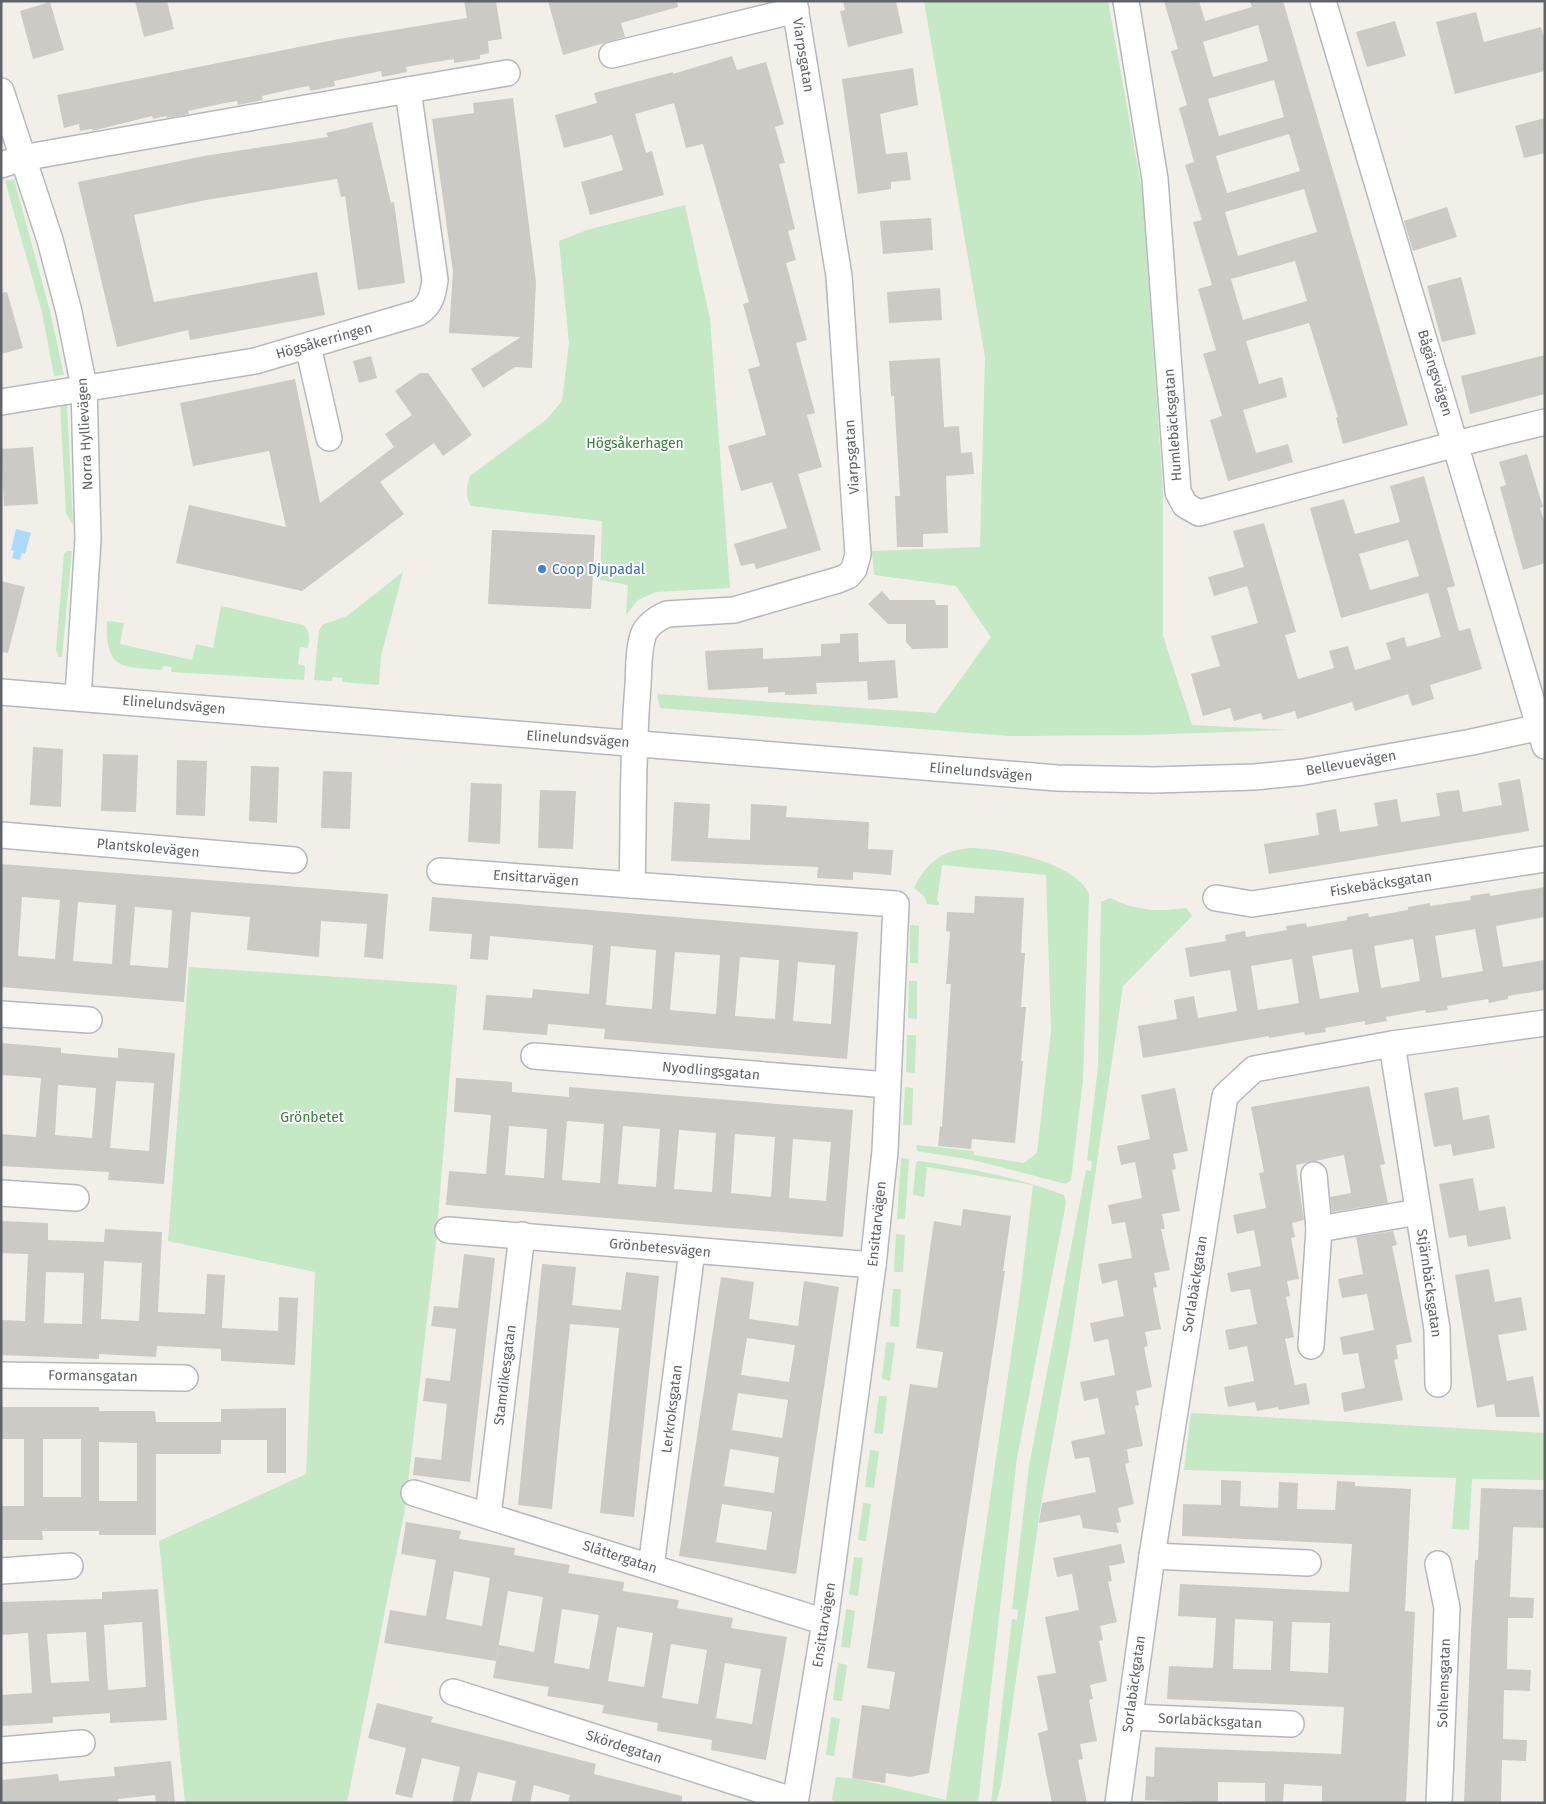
<svg xmlns="http://www.w3.org/2000/svg" width="1546" height="1804" font-family="'Fira Sans',sans-serif">
<style>
.green{fill:#c5e8c5}
.water{fill:#aadaff}
.building{fill:#cccac5;fill-rule:evenodd}
.lines{fill:none;stroke-linecap:round;stroke-linejoin:round}
.minor-casing{stroke:#b5b8bc;stroke-width:28}
.minor{stroke:#fff;stroke-width:25}
.shop-dot{fill:#3f7fe0;stroke:#fff;stroke-width:2}
.labels{text-anchor:middle;dominant-baseline:central;stroke-width:4;stroke-linejoin:round;paint-order:stroke}
.street-label{font-size:14px;fill:#5f6368;stroke:#fff}
.park-label{font-size:14px;fill:#348238;stroke:#fff}
.shop-label{font-size:14px;fill:#366cbe;stroke:#fff;text-anchor:start}
</style>
<rect width="100%" height="100%" fill="#f1efe8"/>
<!-- green -->
<g class="green">
<polygon points="924,1 1108,1 1142,190 1163,491 1163,636 1192,725 1288,730 1142,735 1009,736 660,708 657,694 936,713 991,637 956,586 874,575 872,551 980,547 985,357"/>
<polygon points="14,179 50,311 64,375 54,376 42,312 5,181"/>
<path d="M685,205L710,319L730,588L656,592L638,600L626,615L628,585L600,580L602,521L471,506C465,495 466,487 470,476L547,419L562,401L569,343L559,241L587,230Z"/>
<polygon points="60,402 67,402 73,525 66,513"/>
<polygon points="67,551 72,551 62,657 59,657 56,650 64,554"/>
<polygon points="403,572 381,656 379,685 342,682 342,678 333,677 332,681 314,680 319,631 322,625 347,616"/>
<path d="M221,606L303,625C311,631 309,639 308,648L300,647L298,664L305,666L304,680L171,672L172,667L163,666L162,670C122,667 105,670 107,621L124,623L120,644L192,660L196,644L213,648Z"/>
<path d="M970,848C1001,848 1075,862 1089,894L1083,1080L1071,1180L1066,1184L973,1160L917,1151L916,1145L974,1151V1155L1024,1163L1037,1153L1051,1031L1046,875L942,865L937,901L939,902V905L927,904L925,897L914,888C927,862 941,851 970,848Z"/>
<path d="M1110,898C1138,911 1156,912 1186,908L1192,916L1123,986L1071,1338L1041,1504L1001,1785L996,1803H991L1012,1619L1017,1620L1018,1610L1012,1609L1029,1466L1086,1170L1091,1171L1092,1161L1087,1160L1098,1067L1101,902Z"/>
<polygon points="910,925 919,926 918,963 910,963"/>
<polygon points="189,967 457,985 436,1242 405,1509 347,1803 185,1803 159,1541 306,1474 315,1272 168,1241"/>
<polygon points="909,981 917,981 917,1019 908,1018"/>
<polygon points="907,1035 916,1035 915,1073 906,1072"/>
<polygon points="905,1087 913,1088 912,1125 903,1125"/>
<polygon points="901,1158 909,1159 905,1219 897,1219"/>
<path d="M918,1161C968,1168 1016,1177 1064,1195L1066,1203L1017,1458L978,1803H836L832,1799L836,1777L858,1779L946,1800L1020,1294L1033,1185L927,1167L924,1197L913,1195L916,1163Z"/>
<polygon points="896,1234 905,1235 903,1272 894,1272"/>
<polygon points="893,1289 901,1289 899,1327 890,1326"/>
<polygon points="886,1342 895,1343 890,1381 882,1379"/>
<polygon points="879,1396 887,1396 883,1434 874,1433"/>
<polygon points="1191,1413 1545,1433 1545,1480 1472,1479 1469,1530 1452,1529 1456,1478 1184,1470"/>
<polygon points="870,1450 879,1451 874,1488 865,1487"/>
<polygon points="863,1503 871,1504 866,1541 858,1540"/>
<polygon points="854,1557 863,1558 858,1596 849,1594"/>
<polygon points="846,1609 855,1611 850,1648 841,1647"/>
<polygon points="838,1663 847,1665 842,1701 833,1700"/>
<polygon points="831,1717 840,1719 834,1756 826,1755"/>
</g>
<!-- water -->
<polygon class="water" points="16,529 31,533 25,554 22,553 20,560 12,558 14,551 11,550"/>
<!-- building -->
<g class="building">
<polygon points="135,1 167,1 174,29 144,37"/>
<polygon points="464,1 496,1 502,39 488,41 489,53 480,55 480,59 454,63 454,59 423,64 406,67 407,72 382,77 381,71 334,81 335,86 310,91 309,86 297,88 262,96 263,100 238,105 237,101 225,103 188,111 189,114 167,118 166,116 153,119 152,116 92,131 92,129 80,131 79,124 64,128 57,95 339,39 467,18"/>
<polygon points="548,1 677,1 678,7 621,23 625,37 563,55"/>
<polygon points="843,1 896,1 903,33 848,47 840,11 845,10"/>
<path d="M1164,1H1199L1205,21L1252,7L1250,1H1283L1408,425L1343,444L1336,418L1338,417L1309,323L1246,341L1259,384L1282,377L1287,397L1243,410L1256,453L1288,444L1293,462L1228,481L1210,420L1222,416L1203,354L1216,350L1198,289L1212,285L1193,222L1202,220L1185,165L1194,162L1179,108L1187,105L1171,51L1178,49ZM1258,25L1268,61L1213,77L1203,42ZM1274,80L1284,117L1219,136L1208,99ZM1289,134L1300,171L1227,193L1216,156ZM1304,189L1317,232L1238,256L1225,212ZM1295,261L1307,301L1243,320L1231,279Z"/>
<polygon points="50,2 64,50 33,59 20,11"/>
<polygon points="1476,12 1484,42 1541,27 1545,40 1545,71 1455,94 1436,22"/>
<polygon points="1395,21 1406,56 1367,67 1356,32"/>
<polygon points="732,56 737,70 766,62 784,124 775,127 785,163 779,164 795,229 788,231 796,260 786,263 807,340 796,343 815,413 807,415 822,467 798,474 821,550 756,569 754,563 741,566 734,544 787,528 772,482 741,491 728,446 766,435 748,369 760,366 743,304 749,302 703,144 686,148 674,103 635,114 646,153 652,151 664,195 590,215 581,182 623,170 612,135 564,148 555,115 597,103 594,93 673,72 673,74"/>
<polygon points="913,68 918,105 880,114 886,154 907,152 911,180 891,182 891,189 858,194 842,79"/>
<polygon points="513,98 536,282 532,368 515,367 483,388 471,369 521,337 449,333 453,271 432,119 474,113 473,103"/>
<polygon points="1545,118 1545,153 1524,158 1515,126"/>
<polygon points="372,122 391,203 394,202 405,283 358,290 345,196 341,197 337,179 206,200 134,215 154,302 317,272 325,315 190,340 188,330 117,347 78,182 204,156 328,137 326,133"/>
<polygon points="1447,207 1457,237 1413,251 1404,221"/>
<polygon points="931,218 933,250 883,254 880,221"/>
<polygon points="1461,277 1476,334 1442,342 1427,286"/>
<polygon points="940,288 942,320 889,323 887,292"/>
<polygon points="7,292 23,348 1,354 1,293"/>
<polygon points="1545,355 1545,394 1470,414 1461,376"/>
<polygon points="371,356 377,378 359,383 353,361"/>
<polygon points="940,358 944,427 959,426 961,453 972,452 974,474 946,476 948,533 923,534 923,547 897,547 895,496 900,496 894,396 891,396 889,361"/>
<polygon points="420,373 428,373 472,435 443,456 434,443 380,482 404,514 302,591 176,563 189,505 286,527 269,451 193,466 180,403 295,379 320,503 394,447 385,434 412,415 395,391"/>
<polygon points="33,447 38,504 4,506 1,449"/>
<polygon points="1527,454 1543,507 1540,508 1545,523 1545,563 1523,570 1500,487 1506,485 1499,462"/>
<path d="M1424,476L1455,586L1447,588L1459,631L1470,628L1482,669L1430,685L1434,699L1412,706L1408,694L1355,711L1352,702L1297,719L1295,711L1263,720L1261,713L1234,721L1230,708L1203,716L1191,674L1220,666L1211,636L1258,623L1247,586L1214,596L1208,577L1244,567L1233,531L1264,523L1296,632L1285,635L1298,679L1334,668L1329,651L1348,646L1355,670L1391,659L1386,643L1404,637L1407,647L1441,637L1428,593L1341,618L1310,508L1344,499L1355,534L1377,528L1400,522L1390,486ZM1408,540L1419,576L1370,590L1359,554Z"/>
<polygon points="492,530 595,535 591,609 488,604"/>
<polygon points="1,581 25,587 8,653 1,652"/>
<polygon points="882,591 890,600 935,600 936,605 948,605 948,648 912,649 906,642 906,624 888,624 868,604"/>
<polygon points="858,633 859,662 895,660 898,698 868,700 867,681 816,683 817,694 785,695 785,692 768,693 768,687 708,690 705,651 763,648 763,659 821,656 821,644 840,643 840,634"/>
<polygon points="33,747 63,749 61,807 30,805"/>
<polygon points="103,754 138,755 136,812 101,811"/>
<polygon points="177,760 207,761 205,816 176,815"/>
<polygon points="251,766 279,767 277,823 249,821"/>
<polygon points="323,771 352,772 350,829 321,828"/>
<polygon points="1520,779 1529,831 1269,874 1264,844 1319,835 1316,813 1336,809 1340,832 1378,826 1374,803 1397,799 1401,822 1440,816 1436,793 1459,790 1463,812 1502,805 1498,783"/>
<polygon points="471,783 502,784 500,844 468,842"/>
<polygon points="540,790 576,791 573,849 538,848"/>
<polygon points="674,802 710,804 708,838 750,840 751,804 787,806 786,817 869,822 868,849 893,850 891,875 853,872 853,880 817,878 818,867 671,861"/>
<path d="M1,864L388,894L383,959L364,957L367,924L321,921L319,957L247,950L250,917L191,912L184,1002L1,987ZM22,897L60,900L55,959L18,956ZM78,902L116,905L112,964L73,961ZM135,907L172,910L168,968L130,965Z"/>
<path d="M1545,887V917L1496,926L1503,967L1545,960V990L1508,996V999L1489,1003L1488,999L1447,1006L1448,1010L1426,1013L1425,1010L1386,1017L1387,1021L1365,1025V1021L1325,1028L1326,1032L1305,1035L1304,1032L1269,1038V1036L1143,1058L1138,1026L1177,1019L1174,1000L1194,996L1198,1018L1237,1011L1230,970L1190,977L1185,948L1226,941L1225,935L1245,931L1246,937L1287,930L1286,926L1306,923L1307,927L1347,920V917L1368,913L1369,917L1408,910V907L1430,903V906L1471,900L1470,896L1490,893V896ZM1475,929L1483,971L1442,978L1435,936ZM1413,939L1420,981L1381,988L1374,946ZM1352,949L1359,992L1320,999L1312,956ZM1292,959L1299,1003L1258,1010L1251,966Z"/>
<polygon points="975,896 1024,898 1021,953 1025,953 1021,1007 1026,1007 1021,1061 1023,1061 1015,1143 972,1139 971,1149 938,1146 940,1126 942,1127 951,984 946,984 950,932 946,931 947,912 974,913"/>
<path d="M432,897L858,932L847,1059L604,1039L605,1029L548,1024L547,1035L483,1030L486,995L532,998L533,989L589,994L593,945L490,936L488,960L470,959L472,934L429,931ZM611,946L656,950L652,1009L606,1005ZM675,952L720,955L716,1014L670,1010ZM740,957L779,960L775,1019L735,1016ZM798,962L835,965L831,1024L793,1021Z"/>
<path d="M1,1043L61,1048V1053L118,1058V1048L175,1053L164,1184L108,1180L109,1172L1,1166V1134L36,1137L41,1078L1,1075ZM116,1081L154,1083L149,1151L110,1148ZM58,1085L96,1088L92,1138L55,1135Z"/>
<path d="M456,1078L512,1082V1092L569,1097V1087L853,1110L843,1237L446,1205L449,1171L486,1174L491,1115L454,1112ZM567,1121L604,1124L600,1183L562,1180ZM509,1126L547,1129L544,1178L505,1175ZM623,1126L660,1129L656,1187L618,1184ZM679,1130L716,1133L712,1192L674,1189ZM735,1134L775,1137L771,1197L731,1193ZM793,1139L831,1142L826,1201L789,1198Z"/>
<polygon points="1369,1086 1385,1164 1380,1165 1388,1203 1332,1212 1330,1197 1351,1193 1344,1155 1296,1165 1304,1220 1292,1223 1295,1237 1291,1238 1299,1279 1287,1281 1290,1296 1286,1297 1294,1337 1285,1339 1295,1385 1306,1383 1310,1404 1279,1410 1278,1407 1257,1411 1255,1402 1228,1407 1224,1387 1254,1381 1247,1346 1229,1350 1225,1330 1257,1324 1250,1289 1231,1292 1227,1273 1261,1266 1254,1230 1237,1234 1233,1215 1266,1208 1259,1173 1264,1172 1251,1107"/>
<polygon points="1458,1087 1463,1120 1489,1115 1495,1148 1453,1156 1451,1144 1434,1147 1424,1093"/>
<polygon points="1175,1088 1188,1151 1173,1154 1176,1169 1172,1170 1180,1211 1162,1214 1165,1229 1161,1229 1170,1270 1154,1273 1157,1287 1153,1288 1161,1329 1145,1332 1148,1346 1144,1347 1152,1387 1136,1391 1139,1405 1135,1406 1143,1446 1127,1449 1129,1463 1125,1464 1134,1504 1118,1508 1121,1522 1116,1523 1119,1533 1083,1528 1080,1515 1039,1523 1042,1503 1096,1492 1089,1457 1075,1459 1071,1441 1105,1434 1098,1398 1084,1401 1080,1382 1115,1375 1108,1339 1094,1342 1090,1323 1124,1316 1117,1280 1102,1284 1098,1264 1132,1258 1125,1222 1112,1224 1108,1205 1142,1198 1135,1162 1121,1165 1117,1146 1150,1139 1141,1095"/>
<polygon points="1473,1178 1479,1211 1505,1206 1511,1239 1468,1247 1466,1235 1449,1238 1439,1184"/>
<polygon points="963,1209 1011,1216 1003,1271 1005,1271 929,1773 910,1777 886,1773 885,1783 852,1778 862,1705 889,1709 895,1672 867,1668 910,1384 937,1388 943,1352 916,1348 934,1221 961,1226"/>
<path d="M1,1221L48,1223V1240L104,1242L105,1229L162,1232L158,1312L205,1314L207,1274L225,1275L222,1328L278,1331L279,1297L298,1298L295,1365L221,1361V1349L157,1346L156,1357L99,1354V1359L1,1355V1320L25,1321L28,1254L1,1253ZM104,1261L142,1263L139,1321L101,1319ZM46,1272L84,1273L82,1324L44,1323Z"/>
<polygon points="1393,1231 1397,1245 1392,1246 1412,1342 1396,1345 1398,1359 1394,1360 1403,1400 1344,1412 1341,1393 1365,1388 1358,1353 1343,1355 1340,1337 1374,1330 1367,1294 1342,1298 1338,1279 1363,1274 1356,1237"/>
<polygon points="464,1254 495,1258 470,1482 413,1475 415,1457 441,1460 447,1404 423,1401 426,1378 450,1381 456,1329 431,1326 434,1306 458,1308"/>
<polygon points="542,1264 576,1267 572,1305 598,1308 621,1310 626,1272 659,1276 634,1517 600,1513 619,1328 570,1324 552,1509 518,1505"/>
<polygon points="1489,1269 1495,1302 1521,1297 1527,1330 1498,1335 1507,1381 1533,1376 1540,1417 1496,1417 1494,1404 1477,1408 1455,1275"/>
<path d="M721,1277L754,1282L749,1319L798,1326L804,1281L839,1287L796,1574L679,1556ZM747,1338L795,1345L789,1382L741,1375ZM738,1393L788,1400L782,1438L732,1430ZM730,1449L779,1457L774,1493L724,1486ZM722,1504L772,1512L766,1550L716,1542Z"/>
<path d="M1,1407H99V1411H155L156,1422H221V1409L286,1408V1473H267V1440H221V1454H156V1535H99V1531H42L43,1540H1V1506H24V1439H1ZM43,1439H81V1497H43ZM99,1442L137,1443V1501H99Z"/>
<path d="M1221,1480L1241,1481L1240,1506L1278,1508L1279,1482L1298,1483L1297,1509L1335,1510L1337,1481L1355,1482V1486L1411,1489L1405,1611L1415,1612L1406,1803H1322V1786L1284,1784L1283,1803H1265V1783L1218,1782V1803L1145,1800L1146,1776L1154,1777L1155,1747L1341,1754L1344,1707L1167,1699L1169,1666L1213,1668L1216,1618L1178,1616L1180,1584L1349,1592L1352,1544L1182,1536L1183,1504L1221,1505ZM1235,1619L1273,1621L1271,1670L1233,1669ZM1292,1622L1330,1623L1328,1673L1290,1671Z"/>
<polygon points="1481,1488 1545,1490 1545,1528 1513,1527 1510,1597 1534,1598 1533,1618 1508,1618 1507,1669 1531,1670 1530,1691 1504,1690 1503,1739 1527,1740 1526,1761 1502,1760 1501,1803 1464,1803 1471,1632 1475,1560 1478,1560"/>
<path d="M406,1522L461,1531L459,1539L515,1548L514,1555L570,1565L568,1573L624,1582L623,1591L679,1600L677,1608L733,1618L731,1628L787,1637L766,1760L711,1750L712,1740L657,1731L658,1723L602,1713L604,1705L547,1696L549,1687L493,1678L499,1645L534,1652L543,1597L508,1591L496,1661L384,1643L390,1610L426,1616L436,1560L401,1554ZM454,1571L490,1578L482,1626L446,1619ZM562,1609L599,1615L589,1669L554,1663ZM617,1627L653,1633L644,1687L608,1681ZM671,1644L707,1650L698,1704L662,1698ZM725,1663L761,1669L752,1724L716,1718Z"/>
<polygon points="1121,1544 1125,1563 1109,1566 1112,1581 1108,1582 1117,1622 1100,1626 1103,1640 1099,1641 1107,1681 1090,1685 1093,1699 1089,1700 1097,1741 1080,1744 1083,1759 1078,1760 1087,1803 1052,1803 1038,1733 1048,1730 1037,1676 1056,1673 1045,1617 1079,1610 1072,1574 1057,1577 1053,1558"/>
<path d="M158,1589L167,1720L110,1723V1713L53,1717V1723L1,1726V1695L32,1693L28,1633L1,1635V1602L102,1599V1592ZM142,1622L146,1687L108,1690L104,1625ZM86,1632L89,1681L51,1683L47,1634Z"/>
<polygon points="377,1703 433,1717 431,1722 596,1764 594,1774 682,1796 682,1803 568,1803 570,1795 534,1785 530,1803 511,1803 516,1781 478,1772 470,1803 452,1803 460,1767 422,1758 412,1798 395,1794 406,1748 368,1738"/>
<polygon points="171,1761 175,1803 156,1803 155,1795 118,1799 118,1803 1,1803 1,1780 58,1774 59,1781 115,1776 114,1767"/>
</g>
<g class="lines">
<!-- minor casing -->
<g class="minor-casing">
<g id="minor">
<path d="M794,1L839,276L858,554L854,569L848,576L838,580L734,610L667,614C658,618 649,623 644,633C638,648 639,669 638,686C632,752 634,819 632,885L896,904L885,1151L873,1265L825,1622L795,1803"/>
<polyline points="1126,1 1155,179 1178,492 1185,505 1199,513 1456,444 1545,422"/>
<polyline points="1323,1 1545,746"/>
<polyline points="612,55 796,10"/>
<polyline points="408,90 507,73"/>
<polyline points="1,91 50,240 69,312 84,387 88,539 78,697"/>
<path d="M1,165L22,158L408,90L435,280C433,294 431,305 418,313L255,361L1,402"/>
<polyline points="308,346 329,438"/>
<polyline points="1,692 1057,778 1154,780 1255,777 1304,772 1472,742 1545,726"/>
<polyline points="1,835 294,860"/>
<polyline points="440,871 632,885"/>
<polyline points="1216,898 1252,904 1545,859"/>
<polyline points="1,1014 89,1020"/>
<polyline points="1392,1044 1437,1329 1438,1384"/>
<polyline points="534,1056 887,1085"/>
<polyline points="1,1193 76,1198"/>
<polyline points="1319,1229 1418,1212"/>
<polyline points="448,1230 873,1265"/>
<polyline points="1311,1346 1319,1229 1314,1175"/>
<polyline points="1,1375 185,1378"/>
<polyline points="414,1493 825,1622"/>
<polyline points="488,1515 522,1235"/>
<polyline points="1152,1556 1308,1563"/>
<polyline points="1438,1564 1447,1608 1439,1803"/>
<polyline points="651,1567 692,1251"/>
<polyline points="1,1571 70,1566"/>
<polyline points="453,1692 795,1801"/>
<polyline points="1130,1717 1291,1724"/>
<polyline points="1,1750 82,1743"/>
<polyline points="1118,1803 1152,1556 1225,1096 1254,1069 1392,1044 1545,1023"/>
</g>
</g>
<!-- minor -->
<use href="#minor" class="minor"/>
</g>
<!-- markers -->
<circle class="shop-dot" cx="542" cy="569" r="5"/>
<g class="labels">
<!-- street labels -->
<g class="street-label">
<text transform="translate(803 55) rotate(81)">Viarpsgatan</text>
<text transform="translate(324 341) rotate(-16)">Högsåkerringen</text>
<text transform="translate(1435 373) rotate(73)">Bågängsvägen</text>
<text transform="translate(1173 425) rotate(-94)">Humlebäcksgatan</text>
<text transform="translate(85 434) rotate(-93)">Norra Hyllievägen</text>
<text transform="translate(852 457) rotate(-94)">Viarpsgatan</text>
<text transform="translate(174 705) rotate(5)">Elinelundsvägen</text>
<text transform="translate(578 739) rotate(4)">Elinelundsvägen</text>
<text transform="translate(1351 763) rotate(-10)">Bellevuevägen</text>
<text transform="translate(981 772) rotate(5)">Elinelundsvägen</text>
<text transform="translate(148 848) rotate(5)">Plantskolevägen</text>
<text transform="translate(536 878) rotate(4)">Ensittarvägen</text>
<text transform="translate(1381 884) rotate(-9)">Fiskebäcksgatan</text>
<text transform="translate(711 1071) rotate(5)">Nyodlingsgatan</text>
<text transform="translate(877 1224) rotate(-84)">Ensittarvägen</text>
<text transform="translate(660 1248) rotate(5)">Grönbetesvägen</text>
<text transform="translate(1429 1283) rotate(82)">Stjärnbäcksgatan</text>
<text transform="translate(1195 1284) rotate(-81)">Sorlabäckgatan</text>
<text transform="translate(505 1375) rotate(-83)">Stamdikesgatan</text>
<text transform="translate(93 1376) rotate(1)">Formansgatan</text>
<text transform="translate(672 1409) rotate(-83)">Lerkroksgatan</text>
<text transform="translate(620 1557) rotate(18)">Slåttergatan</text>
<text transform="translate(824 1625) rotate(-81)">Ensittarvägen</text>
<text transform="translate(1444 1683) rotate(-88)">Solhemsgatan</text>
<text transform="translate(1134 1684) rotate(-82)">Sorlabäckgatan</text>
<text transform="translate(1210 1721) rotate(3)">Sorlabäcksgatan</text>
<text transform="translate(624 1747) rotate(18)">Skördegatan</text>
</g>
<!-- park labels -->
<g class="park-label">
<text x="635" y="443">Högsåkerhagen</text>
<text x="312" y="1117">Grönbetet</text>
</g>
<!-- shop labels -->
<g class="shop-label">
<text x="552" y="569">Coop Djupadal</text>
</g>
</g>
<!-- border -->
<rect width="1546" height="1804" fill="none" stroke="#5f6368" stroke-width="5"/>
</svg>
